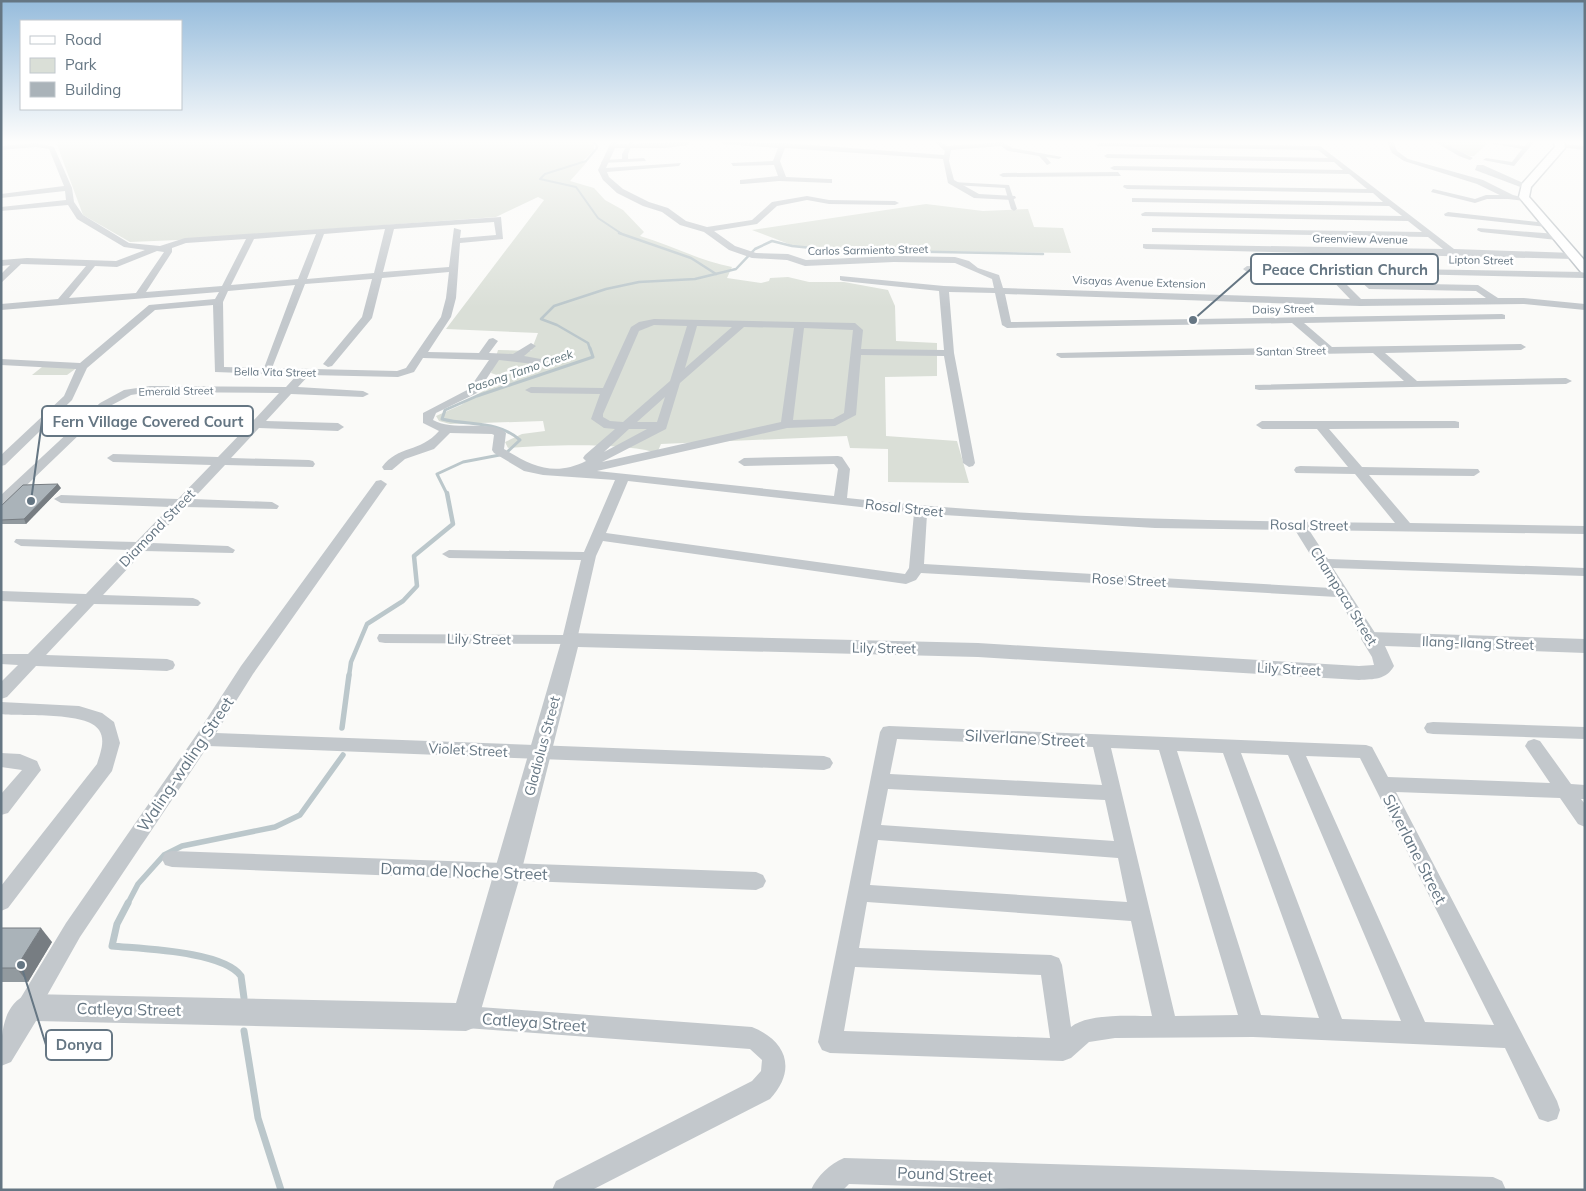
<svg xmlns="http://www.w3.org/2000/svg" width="1586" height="1191" font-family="Mulish,sans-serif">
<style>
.green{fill:#dadfd7}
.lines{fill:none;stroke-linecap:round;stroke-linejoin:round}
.stream-far5{stroke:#bbc7cb;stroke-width:2}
.stream-far4{stroke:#bbc7cb;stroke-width:2.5}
.stream-far3{stroke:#bbc7cb;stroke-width:3}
.stream-far2{stroke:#bbc7cb;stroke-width:4.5}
.stream-far1{stroke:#bbc7cb;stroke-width:5.5}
.stream{stroke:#bbc7cb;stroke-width:7}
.secondary-casing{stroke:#b3babf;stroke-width:3}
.pedestrian{fill:#c3c8cc;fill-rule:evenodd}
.minor{fill:#c3c8cc;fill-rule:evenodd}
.tertiary{fill:#c3c8cc;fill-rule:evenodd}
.secondary{fill:#fff;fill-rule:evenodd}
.wall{fill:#929a9f}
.shaded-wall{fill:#777d82}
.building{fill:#aab3b9;stroke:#777d82}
.labels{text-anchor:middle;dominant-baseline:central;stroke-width:5;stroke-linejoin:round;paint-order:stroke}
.far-street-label{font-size:11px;fill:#657683;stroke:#fff}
.far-water-label{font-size:12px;font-style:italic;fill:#60757c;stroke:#fff}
.street-label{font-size:14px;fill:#657683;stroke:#fff}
.near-street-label{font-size:16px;fill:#657683;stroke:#fff}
.leader{fill:none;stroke:#657683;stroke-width:2}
.callout-dot{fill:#657683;stroke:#fff;stroke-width:2}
.callout{fill:#fff;stroke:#657683;stroke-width:2}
.callout-label{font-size:15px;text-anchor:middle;font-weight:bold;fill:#657683}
</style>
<rect width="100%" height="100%" fill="#fafaf8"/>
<!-- green -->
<g class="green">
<path d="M56,142H590L594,145V150L583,161L587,162L570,181L594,188L605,200L623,210L644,232L640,236C671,245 700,261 732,267L727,278L761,283L769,281L770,278L788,277L809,282H844L888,290L895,306L896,341L937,343V376L885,377L886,436L957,441L969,483L888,482V449L850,448L847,436L661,444L657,453C622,442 547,445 508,448L505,442L522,434L545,431L543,421L450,424L439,421L436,416L461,405L489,387L497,375L491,373L498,350L531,351L538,333L446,329L544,200L538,197L496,217L178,240L130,242L83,215Z"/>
<polygon points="1440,142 1483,142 1488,143 1474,156 1470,156"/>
<polygon points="926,204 983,211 1028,209 1034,227 1063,228 1071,253 832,250 794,246 752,230"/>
<polygon points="42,367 78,367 67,375 32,375"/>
</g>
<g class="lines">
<!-- stream-far5 -->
<polyline class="stream-far5" points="592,142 596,144 597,148 586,161 545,174 540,179 576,187 598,218 622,234"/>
<!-- stream-far4 -->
<g class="stream-far4">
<polyline points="619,233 691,258 716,274"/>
<polyline points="590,349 588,343 557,325 541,319 554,306 606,289 639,282 695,279 736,269 755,249 772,241 792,246 832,250 1043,254"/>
</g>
<!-- stream-far3 -->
<path class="stream-far3" d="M447,494L437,474L463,462L505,454L520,440C497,420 470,426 442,419L445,410L477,396L593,357L590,348"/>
<!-- stream-far2 -->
<polyline class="stream-far2" points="349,676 351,662 367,624 403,601 417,586 414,556 453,524 447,493"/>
<!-- stream-far1 -->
<g class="stream-far1">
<polyline points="342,728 349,675"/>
<polyline points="127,905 138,884 164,855 182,846 275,827 300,815 343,755"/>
</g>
<!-- stream -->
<g class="stream">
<path d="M128,903L117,924L112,946C142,949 223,951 241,976L244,998"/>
<polyline points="244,1031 258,1118 281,1190"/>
</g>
<!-- secondary casing -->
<g class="secondary-casing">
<polygon id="secondary" points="1554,142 1564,142 1565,148 1531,187 1529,197 1585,261 1585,273 1581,272 1519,197 1522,184 1555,147"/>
</g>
<!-- pedestrian -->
<g class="pedestrian">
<polygon points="629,142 633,142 628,154 628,159 644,158 646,161 601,163 603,160 622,159 622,154"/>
<polygon points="952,182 1009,185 1017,209 1014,211 1011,209 1005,188 954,185"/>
<polygon points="1433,189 1475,199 1486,195 1511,195 1514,197 1511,199 1487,199 1475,203 1431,192"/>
</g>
<!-- minor -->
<g class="minor">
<path d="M611,142H617L616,144L690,142L688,145L665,148H615L606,168L681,163L679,166L607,172L609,177L623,189L649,202L668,208L686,221L707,227L752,220L772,202L807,196L829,200L895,201L899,203L895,205L829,204L807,200L777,206L757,224L714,231L735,246L756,253L788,254L806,260L894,256L955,257L969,261L978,268L999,275L1003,288L1350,299L1326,274L1247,272L1243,269L1247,266L1331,269L1361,299L1486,298L1476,291L1369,289L1350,272V268L1585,272V278L1361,273L1372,283L1478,285L1498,298H1524L1585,304V310L1524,304L1360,306L1005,294L1011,322L1502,314L1505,315V319L1304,323L1332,347L1521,344L1526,347L1521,350L1385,353L1417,381L1566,378L1572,381L1566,384L1259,390L1255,389V385L1404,381L1373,353L1061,358L1056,355L1057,353L1320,347L1292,323L1007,328L1002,325L995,293L949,292L954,353L975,463L973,466L969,467L963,463L944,356L861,355L856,415L835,426L787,428L597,471L834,496L838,469L834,464L744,466L738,462L744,458L838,456L842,457L850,469L847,498C1029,518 1213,521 1395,523L1355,474L1296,473L1294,470L1296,467L1300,466L1348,467L1317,429H1262L1256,425L1262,421H1455L1459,422V428L1329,429L1362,467L1478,469L1480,472L1474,476L1369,475L1410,523L1585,526V534L1309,530L1328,559L1585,568V576L1333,568L1379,639L1377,643H1365L1337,597L921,573L916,580L906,584L603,541L596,556L576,644L385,643L379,642L377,638L379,634L563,635L581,560L449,558L442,554L449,550L584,552L615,480L543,475L524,471L494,453L492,450L494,435L492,434L450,433L434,449L405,459L392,470H384L382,467C398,445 420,453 439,431L423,423V413L469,389L489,360L423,358L414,372L398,377L309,375L298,387L363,391L369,394L363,397L291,394L266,421L338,423L344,427L338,431L259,428L231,458L309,460L313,461L315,464L313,467L225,465L193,499L272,502L279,506L277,509L185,507L152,543L228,546L235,550L233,553L144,551L103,595L193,598L198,600L201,603L198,606L94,604L46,655L167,659L173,661L175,665L173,669L167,671L36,666L7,697L1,699V682L18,665L1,664V654H28L77,604L1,601V591L86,594L128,550L21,546L14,542L16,539L136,542L170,507L61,503L54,499L61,495L178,499L211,465L113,462L107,458L113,454L218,457L246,428L155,426L149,422L155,418L253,421L279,393L150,392L131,395L108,407L6,505L1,506V495L100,403L124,390L150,386L286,387L297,375L215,372L213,305L155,310L87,368L72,400L5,465L1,466V455L64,396L76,369L1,365V359L80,363L149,305L215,299L219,292L1,310V304L58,299L86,266L21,264L1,283V274L10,265L1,266V260L27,258L116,261L145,250L124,247L77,219L68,205L1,211V207L66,200L65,191L1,198V194L64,186L49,149L36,147L1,150V146L36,143L54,147L72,188L74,202L83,215L129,243L160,246L185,238L501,217L503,239L460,243L456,298L451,317L428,352L479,353L489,339L493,338L498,341L489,353L513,354L531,343L536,346L524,356L546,360L547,362L542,365L499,360L477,393L436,413L433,420C453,432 494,419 506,433L504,449C532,466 554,477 586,461L583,458L585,455L615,429L604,428L591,419L600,394L531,393L525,390L531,387L603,388L631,327L639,322L654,319L855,323L863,330L861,349L944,350L939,291L843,281L840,280V276L944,286L994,288L992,279L955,263L894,262L805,266L787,260L752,258L729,250L704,232L680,225L662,212L643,206L617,193L603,180L598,170ZM494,222L496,235L460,238L461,230L454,228L449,267L383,272L394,229ZM385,229L374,273L307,279L324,234ZM316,234L298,279L231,285L254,239ZM246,239L222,286L146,292L172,252V248L186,243ZM157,251L164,252L136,293L69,298L95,266L117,267ZM449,272L446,298L441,317L406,368L397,371L272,368L305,284L372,279L362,317L323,364L328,367L332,366L372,318L382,278ZM295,285L264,368L224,367L223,302L228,291ZM654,325L687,326L670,381L623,422L610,421L603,417V414L639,331ZM697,326L732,327L685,368ZM744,327L794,328L781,422L602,462L666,429L680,383ZM804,328L853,330L844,413L833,419L793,420ZM665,397L657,422H637ZM629,429H647L604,452ZM628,481L914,513L909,568L905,574L606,533ZM927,514L1155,528L1295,530L1331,588L924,564Z"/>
<polygon points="720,142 784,143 944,155 945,151 935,142 942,142 946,146 1003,142 1012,148 1062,157 1059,159 1046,157 1051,163 1047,165 1039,156 1008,151 1001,146 951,150 949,161 954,180 979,194 1015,196 1016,198 1012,200 974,198 948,183 943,159 785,148 780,161 786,177 829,179 832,179 832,183 779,181 743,184 740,184 740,180 778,176 774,165 733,166 731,163 773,161 778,148 723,144"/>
<polygon points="1387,142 1393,142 1397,151 1408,159 1483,180 1513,195 1529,199 1525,201 1508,199 1477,184 1404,161 1392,153"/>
<polygon points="1435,142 1442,142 1473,158 1470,160 1459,156"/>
<polygon points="1485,142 1525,146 1528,142 1534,142 1514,166 1483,160 1486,158 1512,162 1522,149"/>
<polygon points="1099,143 1320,146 1454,249 1574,253 1578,256 1574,259 1146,249 1143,248 1143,244 1443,249 1428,237 1152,232 1152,228 1155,228 1422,232 1408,221 1142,216 1141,214 1145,212 1402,216 1389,206 1135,202 1132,202 1132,198 1383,202 1373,193 1127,189 1123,187 1124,185 1367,189 1349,174 1114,170 1110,168 1114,166 1343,170 1334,162 1107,158 1104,156 1107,154 1328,158 1318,150 1097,146"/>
<polygon points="1561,144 1585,146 1585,150 1559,147"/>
<polygon points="1477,165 1483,165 1530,186 1523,188 1475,170"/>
<polygon points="1118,172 1121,176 1003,177 999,175 1003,173"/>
<polygon points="1448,212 1547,223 1551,225 1547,227 1445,216 1444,214"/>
<polygon points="1478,228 1557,234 1561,237 1557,240 1481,232 1477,230"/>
<polygon points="381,480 387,484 253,674 216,733 824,756 830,758 833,763 830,768 824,770 208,746 80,937 36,1015 28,1018 20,1015 17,1007 20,999 66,923 197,734 241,666 376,481"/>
<path d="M1,702L79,706L102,713L114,722L120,743L112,771L8,908L1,911V886L97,764C100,754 106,740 99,730C87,711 23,717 1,714Z"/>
<polygon points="1433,722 1585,727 1585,739 1433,734 1427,733 1424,728 1427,723"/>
<path d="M889,726L1366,745L1372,747L1388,777L1550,783L1525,746L1528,741L1534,739L1540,741L1571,784L1585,785V799H1581L1585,804V827L1578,824L1560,798L1396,792L1557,1101L1560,1110L1557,1119L1548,1122L1539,1119L1505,1048L1253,1037L1115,1038L1089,1042L1071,1058L1063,1061L830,1053L822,1050L818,1042L880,732L883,727ZM897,739L1093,747L1102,785L890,774ZM1111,748L1159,750L1238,1015L1175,1016ZM1177,751L1223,753L1319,1018L1261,1015ZM1241,753L1288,755L1401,1021L1342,1019ZM1306,756L1360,758L1494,1025L1425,1022ZM888,789L1105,800L1114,841L881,825ZM878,840L1118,858L1127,902L870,885ZM867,902L1131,921L1152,1016C1131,1016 1088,1013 1071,1027L1062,965L1059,958L1051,955L859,948ZM855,967L1041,975L1050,1038L844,1031Z"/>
<polygon points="1,753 20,754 37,761 41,770 8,813 1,815 1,794 22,770 1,767"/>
<polygon points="172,851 756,872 763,875 766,881 763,887 756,890 172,867 165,865 162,859 165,853"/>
<path d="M466,1006L752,1027C787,1041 797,1070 770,1099L592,1190H552L556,1181L752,1081L761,1071L762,1060L750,1049L466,1028L458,1025L455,1017L458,1009Z"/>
<path d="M844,1158L1493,1177L1502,1181L1506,1190H1045L849,1184L843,1190H811C817,1176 830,1164 844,1158Z"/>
</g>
<!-- tertiary -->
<path class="tertiary" d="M1371,632L1585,639V653L1385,646L1394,666C1386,680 1374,679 1359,680L978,657L578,647L521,873L476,1027L466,1031L36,1021L11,1062L1,1066C1,1040 0,1005 28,994L456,1003L563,635L570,633L978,643L1359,666L1374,665L1372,657L1361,639L1364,634Z"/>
<!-- secondary -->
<use href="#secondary" class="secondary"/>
</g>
<!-- wall -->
<g class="wall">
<polygon points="61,488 26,524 1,524 1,506"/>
<polygon points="1,928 52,942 28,982 1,982"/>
</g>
<!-- shaded-wall -->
<g class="shaded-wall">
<polygon points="58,484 61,488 26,524 24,519"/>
<polygon points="41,928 52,942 28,982 16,968"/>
</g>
<!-- building -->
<g class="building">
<polygon points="58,484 24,519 1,520 1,506 23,485"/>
<polygon points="1,928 41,928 16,968 1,968"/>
</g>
<!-- sky -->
<linearGradient id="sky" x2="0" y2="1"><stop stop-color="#96bcdc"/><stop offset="0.46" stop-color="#fdfdfc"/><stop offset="1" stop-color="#fdfdfc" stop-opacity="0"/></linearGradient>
<rect width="1586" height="308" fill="url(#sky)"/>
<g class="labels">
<!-- far-street labels -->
<g class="far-street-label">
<text transform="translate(1360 239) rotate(1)">Greenview Avenue</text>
<text transform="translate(868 250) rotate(-1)">Carlos Sarmiento Street</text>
<text transform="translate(1481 260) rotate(1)">Lipton Street</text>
<text transform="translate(1139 282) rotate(2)">Visayas Avenue Extension</text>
<text transform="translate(1283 309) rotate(-1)">Daisy Street</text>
<text transform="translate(1291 351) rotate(-1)">Santan Street</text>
<text transform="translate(275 372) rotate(1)">Bella Vita Street</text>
<text transform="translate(176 391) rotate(-1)">Emerald Street</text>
</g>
<!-- far-water labels -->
<g class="far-water-label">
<text transform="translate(520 371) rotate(-19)">Pasong Tamo Creek</text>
</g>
<!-- street labels -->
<g class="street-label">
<text transform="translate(904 508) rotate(6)">Rosal Street</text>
<text transform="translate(1309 525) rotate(1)">Rosal Street</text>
<text transform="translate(157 528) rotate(-46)">Diamond Street</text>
<text transform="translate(1129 580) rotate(3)">Rose Street</text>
<text transform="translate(1344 596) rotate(58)">Champaca Street</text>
<text transform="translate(479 639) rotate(1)">Lily Street</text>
<text transform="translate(1478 643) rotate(2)">Ilang-Ilang Street</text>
<text transform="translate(884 648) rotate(1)">Lily Street</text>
<text transform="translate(1289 669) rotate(3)">Lily Street</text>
<text transform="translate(542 746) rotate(-75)">Gladiolus Street</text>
<text transform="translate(468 750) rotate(3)">Violet Street</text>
</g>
<!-- near-street labels -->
<g class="near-street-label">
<text transform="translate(1025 738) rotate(3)">Silverlane Street</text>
<text transform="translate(185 764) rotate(-56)">Waling-waling Street</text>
<text transform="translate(1415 849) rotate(63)">Silverlane Street</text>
<text transform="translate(464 871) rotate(2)">Dama de Noche Street</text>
<text transform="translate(129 1009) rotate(1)">Catleya Street</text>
<text transform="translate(534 1022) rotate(4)">Catleya Street</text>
<text transform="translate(945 1174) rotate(2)">Pound Street</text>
</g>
</g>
<!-- callouts -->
<path class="leader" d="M1193 320L1251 269M31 501L42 421M21 965L46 1045"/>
<g class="callout-dot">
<circle cx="1193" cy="320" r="5"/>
<circle cx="31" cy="501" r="5"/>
<circle cx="21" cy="965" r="5"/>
</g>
<g class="callout">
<rect x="1251" y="254" width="187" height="30" rx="5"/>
<rect x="42" y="406" width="211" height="30" rx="5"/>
<rect x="46" y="1030" width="66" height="30" rx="5"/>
</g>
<g class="callout-label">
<text x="1345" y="275">Peace Christian Church</text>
<text x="148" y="427">Fern Village Covered Court</text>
<text x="79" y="1050">Donya</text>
</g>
<!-- border -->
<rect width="1586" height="1191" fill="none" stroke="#657683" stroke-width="5"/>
<!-- legend -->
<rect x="20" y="20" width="162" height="90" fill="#ffffff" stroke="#c1c8cd"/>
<rect x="30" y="36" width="25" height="8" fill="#ffffff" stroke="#c1c8cd"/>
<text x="65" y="45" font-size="15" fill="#657683">Road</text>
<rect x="30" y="58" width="25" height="15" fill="#dadfd7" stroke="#c1c8cd"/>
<text x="65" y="70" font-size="15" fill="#657683">Park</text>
<rect x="30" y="82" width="25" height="15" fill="#aab3b9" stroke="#c1c8cd"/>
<text x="65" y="95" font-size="15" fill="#657683">Building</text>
</svg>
